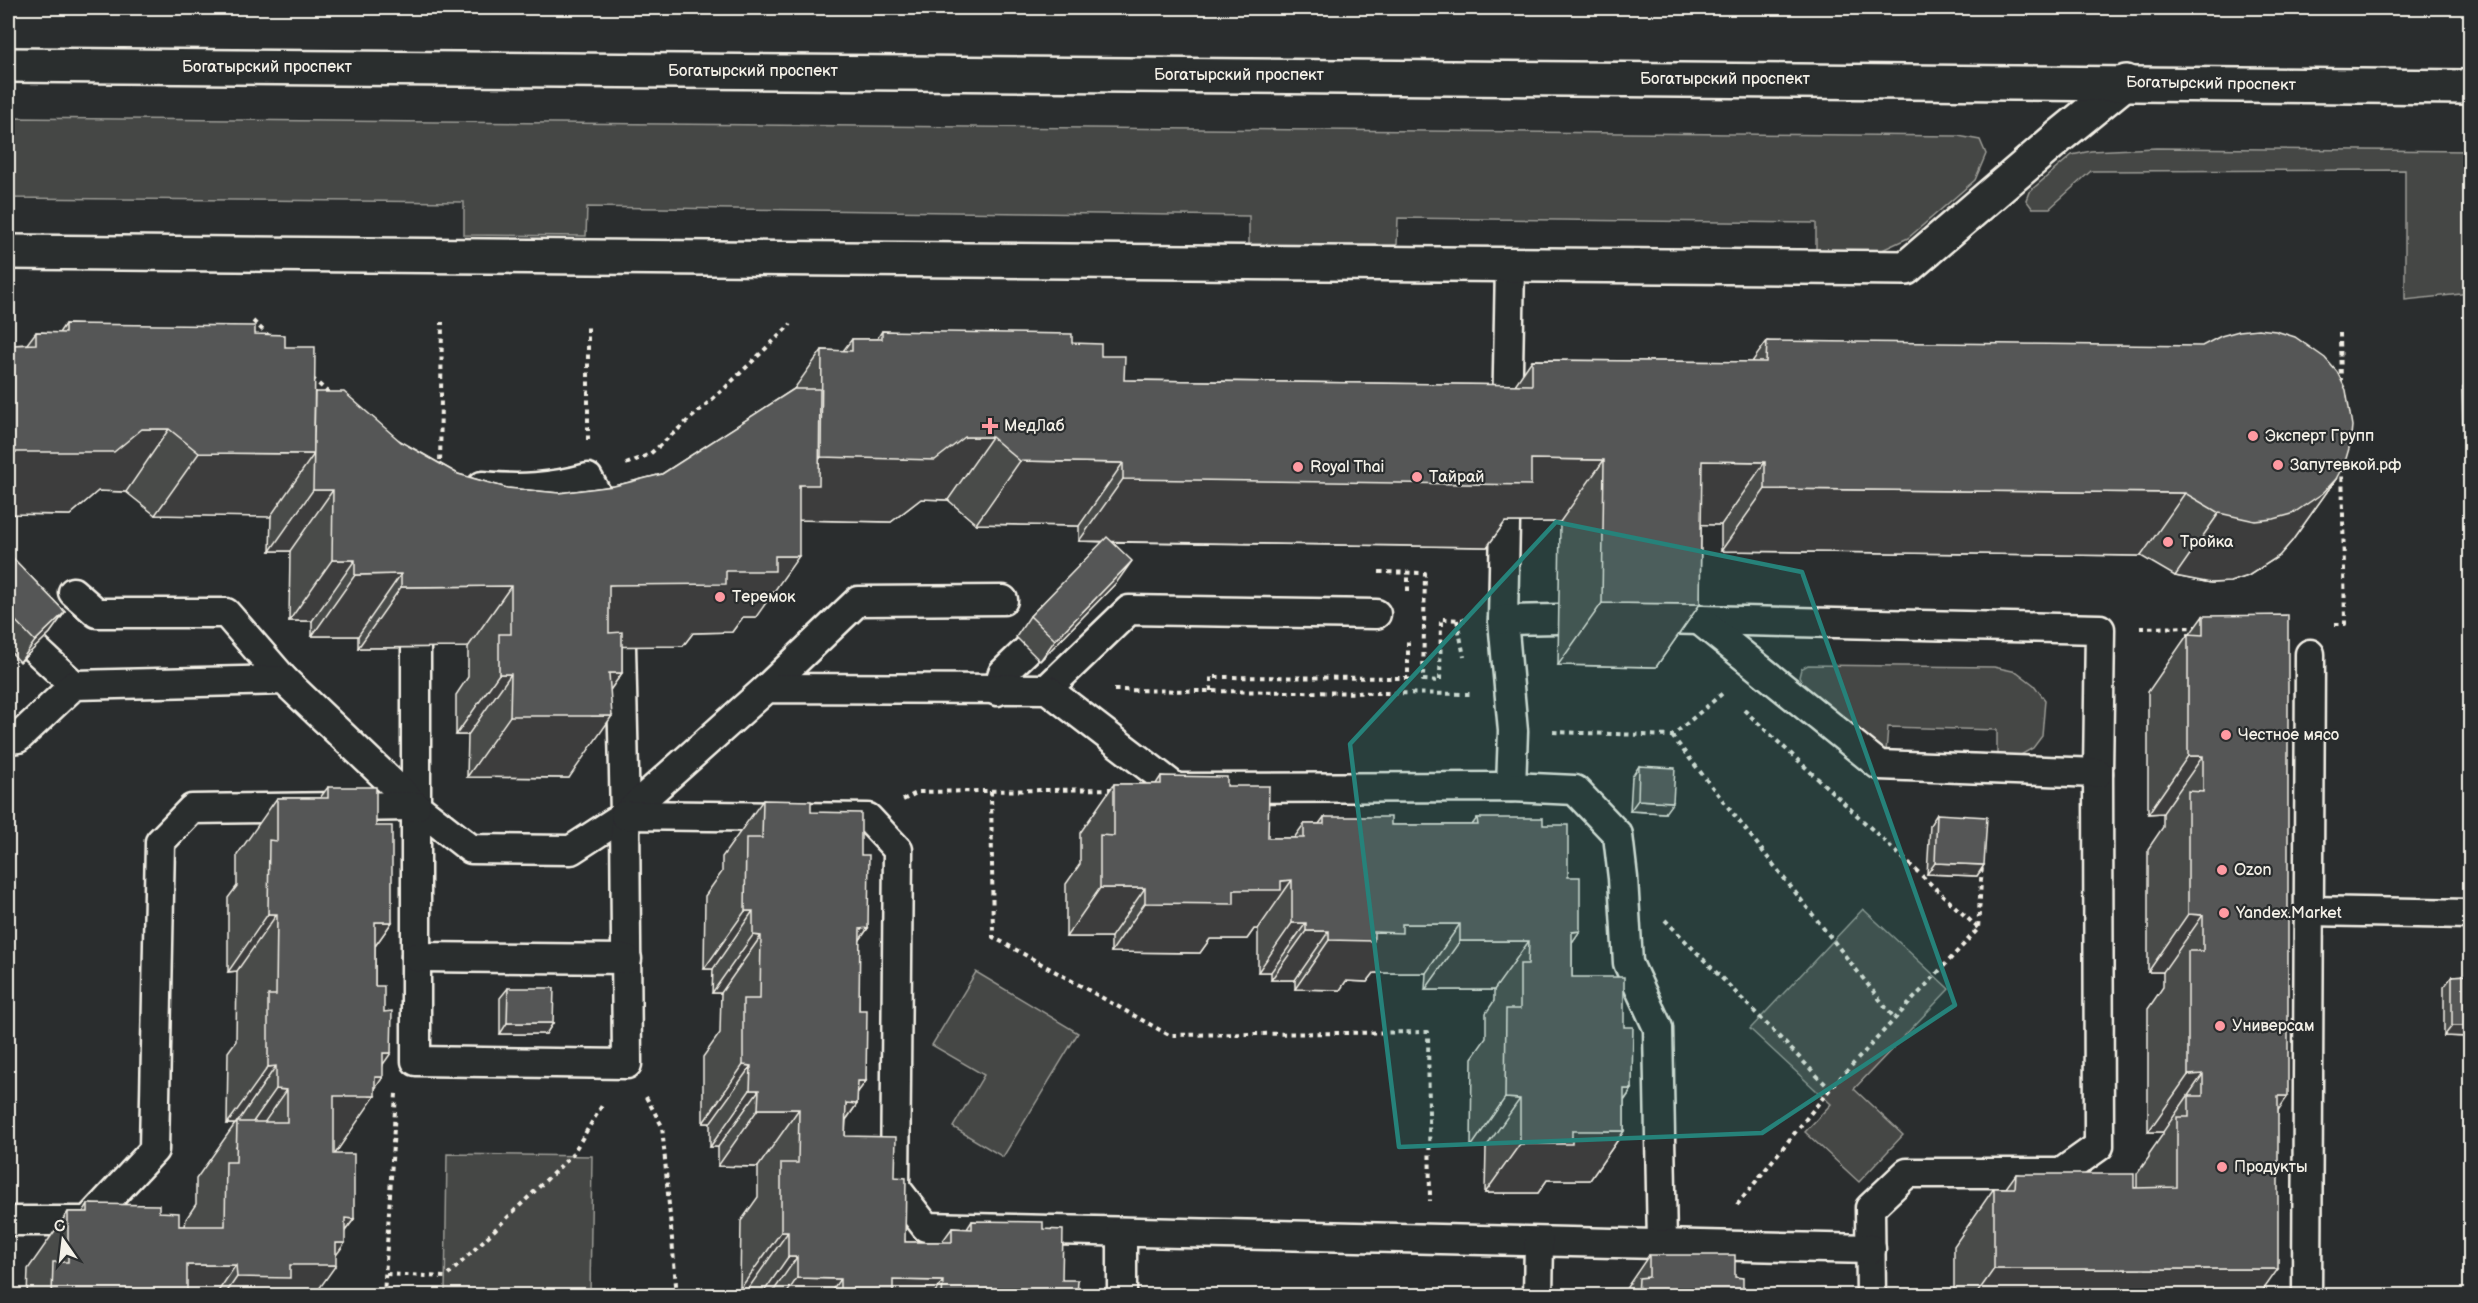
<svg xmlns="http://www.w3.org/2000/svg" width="2478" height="1303" font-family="'Balsamiq Sans',sans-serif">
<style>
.green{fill:#444645;stroke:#9c9c96;stroke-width:1.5}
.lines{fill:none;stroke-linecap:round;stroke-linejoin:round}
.lane-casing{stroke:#f4f1e8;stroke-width:33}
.street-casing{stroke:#f4f1e8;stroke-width:38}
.secondary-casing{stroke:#f4f1e8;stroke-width:38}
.path{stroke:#f4f1e8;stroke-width:4;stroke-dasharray:4.5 4.5;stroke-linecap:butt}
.lane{stroke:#2a2d2e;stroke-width:28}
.street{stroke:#2a2d2e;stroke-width:33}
.secondary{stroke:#2a2d2e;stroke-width:33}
.wall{fill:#494b4a;stroke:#f4f1e8;stroke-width:1.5}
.shaded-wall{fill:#3c3d3c;stroke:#f4f1e8;stroke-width:1.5}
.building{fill:#555756;stroke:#f4f1e8;stroke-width:1.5}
.marked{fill:#26827a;fill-opacity:0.2;stroke:#26827a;stroke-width:4.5;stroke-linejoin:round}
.poi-dot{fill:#ff9aa2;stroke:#2a2d2e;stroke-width:2}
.labels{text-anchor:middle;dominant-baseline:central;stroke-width:4.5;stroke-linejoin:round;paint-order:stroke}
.street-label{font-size:16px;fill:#f4f1e8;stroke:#2a2d2e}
.poi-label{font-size:16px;fill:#f4f1e8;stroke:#2a2d2e;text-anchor:start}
</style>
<rect width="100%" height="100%" fill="#2a2d2e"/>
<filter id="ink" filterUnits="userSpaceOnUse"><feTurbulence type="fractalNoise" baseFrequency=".0167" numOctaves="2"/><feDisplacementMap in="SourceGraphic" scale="12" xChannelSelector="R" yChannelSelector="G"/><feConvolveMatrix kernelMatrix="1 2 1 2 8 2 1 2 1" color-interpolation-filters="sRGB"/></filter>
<g filter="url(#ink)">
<!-- green -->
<g class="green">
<polygon points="8,118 1958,136 1980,140 1986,154 1975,180 1908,238 1880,251 1816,252 1816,223 1398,218 1397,245 1249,247 1249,216 587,207 586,236 464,235 464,202 8,198"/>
<polygon points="2156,148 2470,151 2470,293 2405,300 2405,170 2091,171 2050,208 2032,208 2026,200 2029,192 2072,155 2091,151"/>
<polygon points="1808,665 1994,667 2017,672 2034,685 2045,700 2042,736 2033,748 2019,756 1997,755 1997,730 1888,727 1886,752 1869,743 1805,688 1799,677 1801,669"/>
<polygon points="1863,909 1949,989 1854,1089 1903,1135 1859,1182 1805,1132 1831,1104 1750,1029"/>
<polygon points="976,972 1078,1033 1003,1157 953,1127 984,1075 932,1045"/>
<polygon points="447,1154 592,1156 590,1295 445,1295"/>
</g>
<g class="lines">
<!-- lane casing -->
<g class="lane-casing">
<g id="lane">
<polyline points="1507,422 1510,265"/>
<path d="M482,486C520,490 551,488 588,478L612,523"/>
<polyline points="1505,522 1503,620 1513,731 1511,787"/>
<polyline points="73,592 97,613 226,613 284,680"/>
<polyline points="1657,619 2100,629 2098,773 2099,1146 2061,1173 1907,1173 1870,1208 1871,1296"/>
<polyline points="1698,619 1879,765 2098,773"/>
<polyline points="1503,620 1559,619"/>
<polyline points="34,648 74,685"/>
<polyline points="416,648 416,806 471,849 571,850 625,815 621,646"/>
<polyline points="767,688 858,601 1003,600"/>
<polyline points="1047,689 1129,610 1376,614"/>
<polyline points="997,691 1003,673 1028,649"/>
<polyline points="8,739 18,738 74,685 284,680 416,806 416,1061 627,1064 625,815 767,688 1047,689 1176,788 1511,787 1575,790 1618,835 1623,878 1628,963 1658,1028 1662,1244"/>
<polyline points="625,815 868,818 898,850 895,1187 926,1227 1871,1249"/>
<polyline points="2309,911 2470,914"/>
<polyline points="416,957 627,959"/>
<polyline points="8,1221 88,1221 154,1150 160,842 192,809 416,806"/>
<polyline points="1122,1232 1122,1296"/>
<polyline points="1538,1296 1539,1242"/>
<polyline points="2307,1296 2310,654"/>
</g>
</g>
<!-- street casing -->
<g class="street-casing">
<polyline id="street" points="8,252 1906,268 2061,135 2126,82"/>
</g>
<!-- secondary casing -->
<g class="secondary-casing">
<polyline id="secondary" points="8,65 2470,87"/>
</g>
<!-- path -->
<g class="path">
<polyline points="253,321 270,337"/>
<polyline points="2340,333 2341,385"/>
<polyline points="312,378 331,395"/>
<polyline points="588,440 588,323"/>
<polyline points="626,464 650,454 726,387 791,324"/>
<polyline points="440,469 442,322"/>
<polyline points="1379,572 1425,573 1423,680 1440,681 1441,619 1465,620"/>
<polyline points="1408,591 1408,572"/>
<polyline points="1457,620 1464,657"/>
<polyline points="2335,624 2345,624 2342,461"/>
<polyline points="2140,628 2199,627"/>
<polyline points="1114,690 1470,694"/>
<polyline points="1211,691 1211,677 1408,678 1408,638"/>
<polyline points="1744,710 1978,928"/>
<polyline points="1553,732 1672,736 1724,692"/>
<polyline points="1672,736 1895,1019"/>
<polyline points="991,791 993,937 1169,1035 1428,1032 1430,1201"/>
<polyline points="903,800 918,792 1112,789"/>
<polyline points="1665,920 1830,1089"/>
<polyline points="646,1097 662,1126 677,1296"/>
<polyline points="1737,1205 1830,1089 1978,929 1982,865"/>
<polyline points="386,1274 446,1277 572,1155 603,1104"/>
<polyline points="384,1296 396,1093"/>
</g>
<!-- lane -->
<use href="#lane" class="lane"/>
<!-- street -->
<use href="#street" class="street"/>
<!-- secondary -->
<use href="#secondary" class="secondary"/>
</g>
<!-- wall -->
<g class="wall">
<polygon points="65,324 255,334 285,347 315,392 458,474 507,488 559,493 614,486 662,474 794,389 822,350 843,351 852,339 877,339 882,331 1072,343 1101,356 1124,380 1515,385 1532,360 1752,362 1767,341 2336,479 2292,541 2279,556 2248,576 2230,582 2211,583 2175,576 2141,556 1721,551 1721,525 1701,524 1700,604 1656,667 1558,665 1560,522 1505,522 1487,547 1112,542 1117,582 1040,661 1016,637 1030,616 1103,542 1079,541 1079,526 976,524 948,500 921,499 891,522 799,520 756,617 743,617 732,632 693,633 683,646 622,646 622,673 610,690 569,778 467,777 468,735 456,735 456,695 468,677 468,647 358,648 358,636 312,636 312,621 289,621 290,551 270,551 271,516 155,515 126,492 98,491 70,515 8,514 8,352 13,345 27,344 36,332 59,333"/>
<polygon points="2470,377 2470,436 2463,436 2462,388"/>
<polygon points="8,553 65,612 50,633 20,662 8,649"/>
<polygon points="2203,616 2278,1111 2259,1296 1954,1296 1954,1246 1994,1188 2006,1188 2016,1174 2137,1188 2137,1174 2149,1157 2149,1154 2163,1134 2163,1132 2148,1132 2148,1009 2163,987 2163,972 2148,972 2148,849 2163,827 2163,813 2148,814 2148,692 2188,634 2190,634"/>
<polygon points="1639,766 1665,813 1630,811 1632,777"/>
<polygon points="1161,776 1227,786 1268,838 1294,838 1304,824 1319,824 1324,817 1391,825 1472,825 1477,818 1543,825 1568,877 1572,942 1572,977 1624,1027 1632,1089 1624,1101 1624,1131 1590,1180 1547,1180 1538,1193 1485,1193 1486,1147 1471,1147 1472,1058 1486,1038 1486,1013 1494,1001 1494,990 1425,990 1426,973 1374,973 1367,982 1346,981 1340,990 1295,989 1295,980 1271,980 1271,972 1258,972 1258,929 1254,929 1247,939 1210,939 1200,953 1111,952 1111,937 1066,937 1066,884 1080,864 1080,833 1114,784 1156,784"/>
<polygon points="328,787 376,826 392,922 375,946 375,986 383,1065 375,1089 335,1154 354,1219 345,1231 336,1255 314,1296 27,1296 28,1269 68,1212 83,1212 88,1204 159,1212 179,1226 185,1226 186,1219 196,1204 196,1179 235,1124 227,1124 228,1052 236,1041 237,971 228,972 228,898 237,886 237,855 277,798 320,798"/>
<polygon points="763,800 811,812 861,855 868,928 859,941 859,1010 866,1081 857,1093 857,1104 846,1120 845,1136 895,1177 905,1242 942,1242 952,1228 967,1229 972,1221 1043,1229 1062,1280 1077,1296 748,1296 748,1289 740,1289 741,1221 758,1197 758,1167 718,1166 718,1147 710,1147 710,1123 703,1123 703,1057 720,1033 721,993 712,993 713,969 704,969 705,896 722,872 722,857"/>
<polygon points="1937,814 1984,865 1977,876 1927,874 1930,825"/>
<polygon points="2470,975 2470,1035 2469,1037 2444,1036 2444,987 2452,976"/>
<polygon points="508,988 553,1023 546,1034 500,1034 500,998"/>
<polygon points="1649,1255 1735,1277 1743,1296 1621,1296"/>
</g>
<!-- shaded-wall -->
<g class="shaded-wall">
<polygon points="2470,425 2470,436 2463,436"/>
<polygon points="142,429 169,429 126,492 98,491 70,515 8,514 8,457 11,452"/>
<polygon points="965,437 992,437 948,500 921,499 891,522 795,520 799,485 801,485 821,457"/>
<polygon points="199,453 314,454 270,517 155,515"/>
<polygon points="1531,459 1604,460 1560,522 1505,522 1487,547 1079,541 1123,479"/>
<polygon points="1020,461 1123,463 1079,526 976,524"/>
<polygon points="1702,461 1765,462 1721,525 1658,524"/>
<polygon points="2336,479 2292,541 2279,556 2248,576 2230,582 2211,583 2175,576 2219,513"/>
<polygon points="1765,489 2185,493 2141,556 1721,551"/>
<polygon points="313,490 333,490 290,551 270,551"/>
<polygon points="775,556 799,556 756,617 743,617 732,632 693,633 683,646 566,647 609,585 726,571"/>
<polygon points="332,560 355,560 312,621 289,621"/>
<polygon points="1132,561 1117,582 1040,661 1055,640"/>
<polygon points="401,574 358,636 312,636 355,575"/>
<polygon points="511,586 468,647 358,648 401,587"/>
<polygon points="1602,603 1700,604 1656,667 1558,665"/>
<polygon points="65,612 50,633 20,662 35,641"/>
<polygon points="609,673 622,673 592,716 612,716 569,778 467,777 510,716"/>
<polygon points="499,674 511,674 468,735 456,735"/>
<polygon points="2188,756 2203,756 2163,813 2148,814"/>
<polygon points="1638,800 1673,802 1665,813 1630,811"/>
<polygon points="1935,863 1984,865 1977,876 1927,874"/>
<polygon points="1292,880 1258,929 1254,929 1247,939 1210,939 1200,953 1111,952 1145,903 1234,890 1281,881"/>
<polygon points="1100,888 1145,888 1111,937 1066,937"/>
<polygon points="745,911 753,911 713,969 704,969"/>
<polygon points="268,914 277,914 237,971 228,972"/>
<polygon points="2188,914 2203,915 2163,972 2148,972"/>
<polygon points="375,922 392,922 352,979"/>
<polygon points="1292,923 1306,923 1271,972 1258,972"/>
<polygon points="1402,924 1460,924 1426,973 1374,973 1367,982 1346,981 1340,990 1295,989 1329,940"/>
<polygon points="868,928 828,986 860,929"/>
<polygon points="1306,931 1329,931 1295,980 1271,980"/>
<polygon points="1580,931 1546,980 1572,932"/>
<polygon points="753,935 761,936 721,993 712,993"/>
<polygon points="1460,941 1529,941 1494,990 1425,990"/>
<polygon points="507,1023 553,1023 546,1034 500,1034"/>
<polygon points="2452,1026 2470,1026 2470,1035 2469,1037 2444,1036"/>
<polygon points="383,1053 391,1053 361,1096 375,1077 383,1077 370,1096 375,1096 335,1154 294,1153 334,1096"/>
<polygon points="743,1065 751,1066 710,1123 703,1123"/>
<polygon points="276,1066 237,1123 237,1122 235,1124 227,1124 268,1067"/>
<polygon points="2203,1074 2163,1132 2148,1132 2188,1075"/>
<polygon points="858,1081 866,1081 850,1103 857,1104 817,1161"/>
<polygon points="276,1089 287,1090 247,1147 236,1146"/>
<polygon points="1624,1089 1632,1089 1603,1131 1624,1131 1590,1180 1547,1180 1538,1193 1485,1193 1520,1144 1572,1131"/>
<polygon points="750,1090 759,1090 718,1147 710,1147"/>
<polygon points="2278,1096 2288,1096 2248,1154"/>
<polygon points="1505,1098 1520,1099 1486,1147 1471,1147"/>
<polygon points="758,1109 799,1109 758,1167 718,1166"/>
<polygon points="345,1218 354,1219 336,1243 345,1243 329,1265 336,1265 314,1296 224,1296 237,1277 290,1265"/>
<polygon points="781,1232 788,1232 748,1289 740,1289"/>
<polygon points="788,1257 797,1257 770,1296 761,1296"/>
<polygon points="187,1265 236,1265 215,1296 166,1296"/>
<polygon points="1994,1269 2278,1269 2259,1296 1975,1296"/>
<polygon points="797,1278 840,1279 828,1296 785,1296"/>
<polygon points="893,1280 943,1281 932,1296 837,1296 840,1292"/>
</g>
<!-- building -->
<g class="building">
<polygon points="65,324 255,326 255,334 285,335 285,347 315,347 314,454 199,453 169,429 142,429 114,452 11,452 11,466 8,466 8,367 12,367 13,345 36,344 36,332 65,333"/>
<polygon points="2258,329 2276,331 2295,337 2325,358 2337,372 2346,390 2352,426 2350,445 2345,462 2336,479 2323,493 2292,514 2274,519 2255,521 2219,513 2185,493 1765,489 1765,462 1702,461 1700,604 1602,603 1604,460 1531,459 1531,485 1123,479 1123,463 1020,461 992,437 965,437 935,460 821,457 822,350 852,351 852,339 882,339 882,331 1072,334 1072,343 1101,344 1101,356 1125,356 1124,380 1532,385 1532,360 1766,362 1767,341 2202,346 2221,336 2239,331"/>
<polygon points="794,389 820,389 819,485 799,485 799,556 775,556 775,571 726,571 726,584 609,585 609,633 622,632 622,673 609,673 612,716 510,716 511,674 499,674 499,634 511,634 511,586 401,587 401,574 355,575 355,560 332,560 333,490 313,490 315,392 344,392 401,442 458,474 507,488 559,493 614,486 662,474"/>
<polygon points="1107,537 1132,561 1055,640 1030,616"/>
<polygon points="8,553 65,612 35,641 8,613"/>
<polygon points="2288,615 2288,1096 2278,1096 2278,1269 1994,1269 1994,1188 2015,1188 2016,1174 2134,1174 2134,1188 2177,1187 2177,1117 2189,1117 2189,1096 2203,1096 2203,1074 2188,1075 2188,951 2203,951 2203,915 2188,914 2188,791 2203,792 2203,756 2188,756 2188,634 2203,635 2203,616"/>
<polygon points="1639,766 1675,768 1673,802 1638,800"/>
<polygon points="1161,776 1227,777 1227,786 1269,786 1268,838 1304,838 1304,824 1324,824 1324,817 1391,817 1391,825 1478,825 1477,818 1543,818 1543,825 1568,825 1568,877 1580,877 1580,931 1572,932 1572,977 1624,977 1624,1027 1633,1027 1632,1089 1624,1089 1624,1131 1572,1131 1572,1144 1520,1144 1520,1099 1505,1098 1506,1009 1520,1009 1520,964 1528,964 1529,941 1460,941 1460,924 1402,924 1402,933 1374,932 1374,941 1329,940 1329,931 1306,931 1306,923 1292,923 1292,880 1281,881 1281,890 1234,890 1234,904 1145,903 1145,888 1100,888 1100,835 1114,836 1114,784 1161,784"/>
<polygon points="328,787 376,787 376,826 392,826 392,922 375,922 375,986 384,986 384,1012 392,1011 391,1053 383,1053 383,1077 375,1077 375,1096 334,1096 334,1154 354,1154 354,1219 345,1218 345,1243 336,1243 336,1265 290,1265 290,1278 237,1277 236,1265 187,1265 187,1296 52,1296 53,1262 68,1262 68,1212 88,1212 88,1204 159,1205 159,1212 179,1213 179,1226 225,1226 226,1162 236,1162 237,1122 287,1122 287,1090 276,1089 276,1066 268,1067 268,995 276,995 277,914 268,914 269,840 277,841 277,798 328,798"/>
<polygon points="763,800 811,801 811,812 861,813 861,855 869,855 868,928 860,929 859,1010 867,1010 866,1081 858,1081 857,1104 846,1103 845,1136 896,1137 895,1177 906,1178 905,1242 952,1242 952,1228 972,1229 972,1221 1043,1222 1043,1229 1063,1230 1062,1280 1078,1280 1077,1296 942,1296 943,1281 893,1280 893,1293 840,1292 840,1279 797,1278 797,1257 788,1257 788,1232 781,1232 781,1163 798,1163 799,1109 758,1109 759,1090 750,1090 751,1066 743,1065 743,999 760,999 761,936 753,935 753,911 745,911 746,838 762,838"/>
<polygon points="1937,814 1987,817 1984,865 1935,863"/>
<polygon points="2470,975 2470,1026 2452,1026 2452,976"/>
<polygon points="508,988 554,988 553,1023 507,1023"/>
<polygon points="1649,1255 1735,1255 1735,1277 1743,1278 1743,1296 1638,1296 1639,1278 1649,1277"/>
</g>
</g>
<!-- marked area -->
<path class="marked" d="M1556,522L1802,572L1955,1005L1762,1133L1399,1147L1350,744Z"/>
<!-- markers -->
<g class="poi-dot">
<path d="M987 417h6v6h6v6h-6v6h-6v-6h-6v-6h6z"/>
<circle cx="2253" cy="436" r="6"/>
<circle cx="2278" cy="465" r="6"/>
<circle cx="1298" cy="467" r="6"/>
<circle cx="1417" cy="477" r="6"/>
<circle cx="2168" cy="542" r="6"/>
<circle cx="720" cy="597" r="6"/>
<circle cx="2226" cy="735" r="6"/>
<circle cx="2222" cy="870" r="6"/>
<circle cx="2224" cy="913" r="6"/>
<circle cx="2220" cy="1026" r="6"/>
<circle cx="2222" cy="1167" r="6"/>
</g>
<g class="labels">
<!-- street labels -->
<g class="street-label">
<text x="267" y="67">Богатырский проспект</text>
<text x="753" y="71">Богатырский проспект</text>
<text x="1239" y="75">Богатырский проспект</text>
<text x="1725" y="79">Богатырский проспект</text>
<text transform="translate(2211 84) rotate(1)">Богатырский проспект</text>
</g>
<!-- poi labels -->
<g class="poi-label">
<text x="1004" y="426">МедЛаб</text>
<text x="2265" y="436">Эксперт Групп</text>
<text x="2290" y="465">Запутевкой.рф</text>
<text x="1310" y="467">Royal Thai</text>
<text x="1429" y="477">Тайрай</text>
<text x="2180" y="542">Тройка</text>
<text x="732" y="597">Теремок</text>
<text x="2238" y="735">Честное мясо</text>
<text x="2234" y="870">Ozon</text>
<text x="2236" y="913">Yandex.Market</text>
<text x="2232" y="1026">Универсам</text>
<text x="2234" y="1167">Продукты</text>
</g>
</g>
<!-- margin -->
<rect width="2478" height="1303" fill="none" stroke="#2a2d2e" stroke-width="30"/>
<rect x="15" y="15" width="2448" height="1273" fill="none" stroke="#f4f1e8" stroke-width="2" filter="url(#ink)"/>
<!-- north arrow -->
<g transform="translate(63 1240) rotate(346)" stroke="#2a2d2e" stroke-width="4.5" paint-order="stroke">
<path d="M0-4.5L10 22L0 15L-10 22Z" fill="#f4f1e8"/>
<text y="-9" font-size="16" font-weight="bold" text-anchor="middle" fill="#f4f1e8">С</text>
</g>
</svg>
